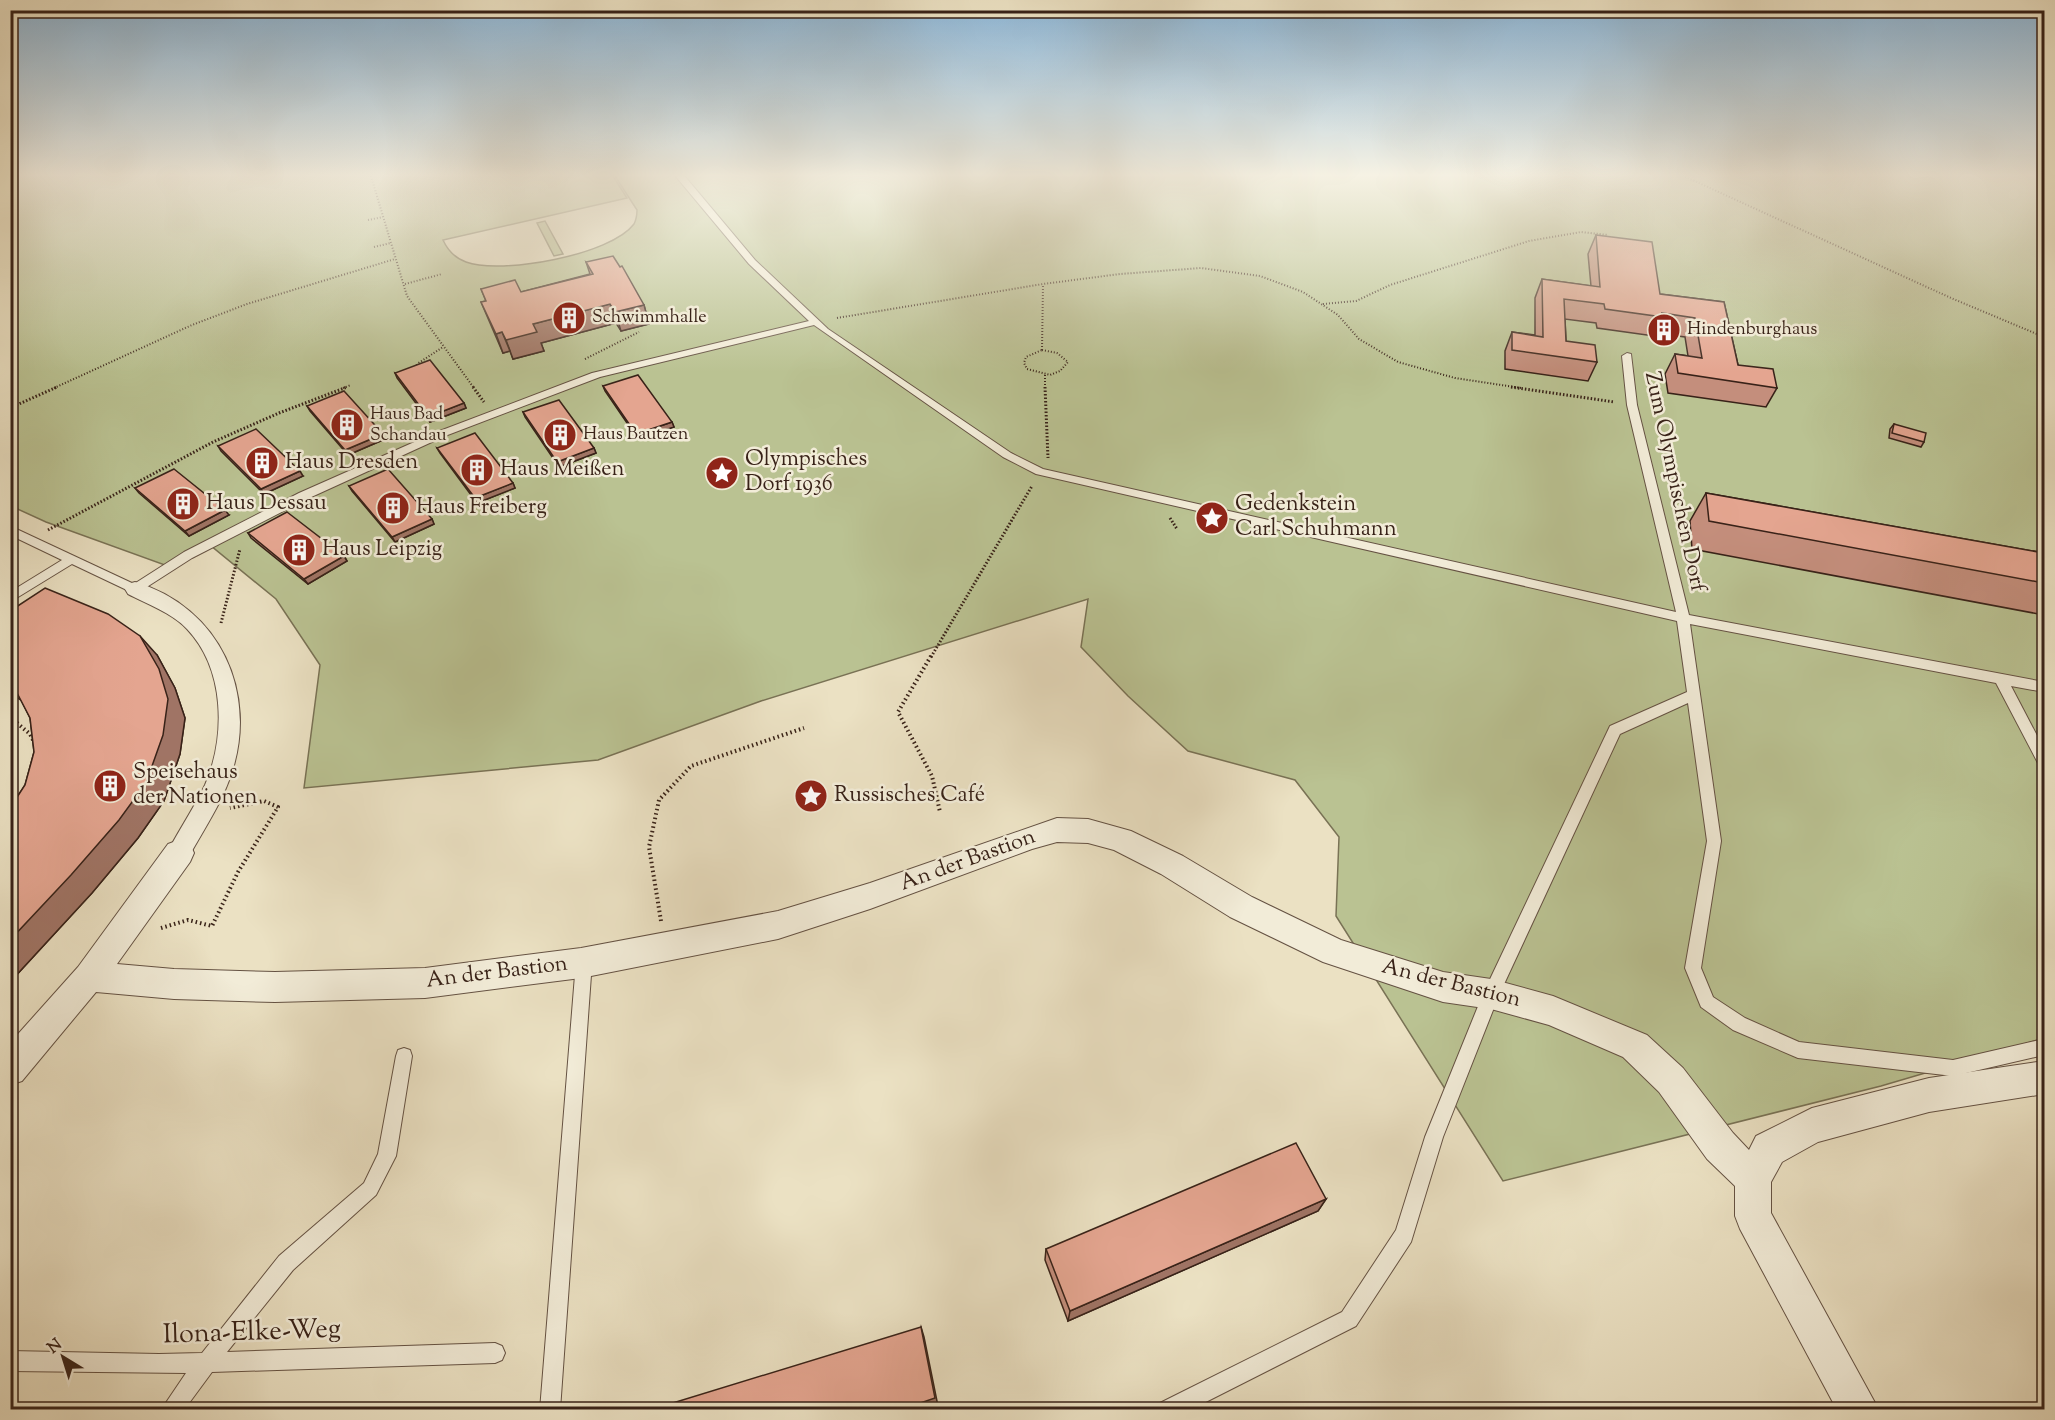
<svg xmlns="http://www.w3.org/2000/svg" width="2055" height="1420" font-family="'Sorts Mill Goudy',serif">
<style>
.green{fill:#bac292;stroke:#797255;stroke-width:1.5}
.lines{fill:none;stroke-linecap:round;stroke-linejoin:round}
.service-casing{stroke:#655243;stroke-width:2}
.pedestrian-casing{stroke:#655243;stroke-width:2}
.minor-casing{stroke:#655243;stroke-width:2}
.path-far2{stroke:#382218;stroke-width:2;stroke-dasharray:1 2;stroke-linecap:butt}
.path-far1{stroke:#382218;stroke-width:3;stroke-dasharray:1.5 2;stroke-linecap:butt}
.path{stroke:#382218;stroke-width:4;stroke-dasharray:1.5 3;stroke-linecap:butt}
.service{fill:#f2ecd8;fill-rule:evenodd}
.pedestrian{fill:#f2ecd8;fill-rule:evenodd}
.minor{fill:#f2ecd8;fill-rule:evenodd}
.wall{fill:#c48e7c;stroke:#382218;stroke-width:1.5}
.shaded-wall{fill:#a07465;stroke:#382218;stroke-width:1.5}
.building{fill:#e4a590;stroke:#382218;stroke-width:1.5}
.labels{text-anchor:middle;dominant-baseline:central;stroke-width:5;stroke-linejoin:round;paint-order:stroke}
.far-poi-label{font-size:18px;fill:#382218;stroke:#f2ecd8;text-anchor:start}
.poi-label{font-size:22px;fill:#382218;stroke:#f2ecd8;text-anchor:start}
.street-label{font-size:22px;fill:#382218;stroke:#f2ecd8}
.near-street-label{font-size:27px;fill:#382218;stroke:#f2ecd8}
</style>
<rect width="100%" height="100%" fill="#ebe1c3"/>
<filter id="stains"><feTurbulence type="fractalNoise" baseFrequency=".00333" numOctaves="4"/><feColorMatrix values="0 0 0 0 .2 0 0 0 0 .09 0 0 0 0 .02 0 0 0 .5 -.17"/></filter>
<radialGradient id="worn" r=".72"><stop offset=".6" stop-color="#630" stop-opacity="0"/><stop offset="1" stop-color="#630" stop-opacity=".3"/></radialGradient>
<!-- green -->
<g class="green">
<path d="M10,173H611L627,198L443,240C448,251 455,258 466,262C501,275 611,255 634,224C636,220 637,215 637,210L613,173H2044V1038L1881,1086L1503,1181L1336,916L1339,837L1295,780L1188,751L1128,696L1081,647L1088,599L761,701L598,760L304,788L320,665L276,599L211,546L173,568L46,522L11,506Z"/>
<polygon points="545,221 563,254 554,256 537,223"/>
</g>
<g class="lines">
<!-- service casing -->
<g class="service-casing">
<g id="service">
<polygon points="673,173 682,173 755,260 828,329 1011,453 1043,469 1676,612 1627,405 1622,356 1627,353 1631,354 1637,405 1689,615 2044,682 2044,692 2011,686 2044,749 2044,767 2039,765 1996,683 1690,624 1721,841 1701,968 1713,997 1745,1018 1799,1042 1953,1060 2044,1039 2044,1055 1953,1076 1798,1058 1733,1030 1701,1007 1685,968 1707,841 1688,703 1620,734 1499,995 1443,1137 1411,1242 1356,1326 1190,1410 1157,1410 1160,1403 1342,1312 1396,1230 1425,1137 1483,994 1610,726 1687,692 1677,621 1036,474 1003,457 814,325 600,377 445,436 307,499 192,558 139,592 131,592 72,564 10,602 10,592 62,560 10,535 10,526 134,584 184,552 299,493 437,432 592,373 809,321 749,264"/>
<polygon points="581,956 587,958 591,975 560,1410 540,1410 575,975 573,963 575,958"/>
<polygon points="404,1048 410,1050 412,1056 396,1156 376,1195 293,1270 227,1352 495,1343 502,1346 505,1353 502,1360 495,1363 212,1372 184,1410 161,1410 186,1373 10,1371 10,1351 159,1354 202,1353 279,1256 364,1183 378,1154 396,1056 398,1050"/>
</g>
</g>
<!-- pedestrian casing -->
<g class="pedestrian-casing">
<path id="pedestrian" d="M135,582C220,607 259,693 231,775C221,805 202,832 187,860L179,863L171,860L167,853C179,830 194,808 205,785C226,736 225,669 187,629C172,613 147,604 128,594L125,589L128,584Z"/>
</g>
<!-- minor casing -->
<g class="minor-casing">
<polygon id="minor" points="1057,818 1088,819 1131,831 1183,856 1252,897 1341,940 1443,972 1491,979 1553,996 1647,1035 1683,1068 1733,1133 1749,1150 1756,1136 1812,1108 1929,1078 2044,1061 2044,1094 1929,1112 1818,1142 1782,1162 1771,1182 1771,1213 1879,1410 1837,1410 1740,1229 1735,1216 1735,1186 1707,1159 1659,1092 1623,1057 1549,1025 1491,1009 1443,1002 1323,962 1230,917 1161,874 1114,850 1088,843 1057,842 1032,849 870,909 778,939 581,978 425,998 275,1002 174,999 96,992 22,1081 10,1085 10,1043 78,967 168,844 179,840 190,844 194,853 190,862 117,964 174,969 275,972 425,968 581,948 778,911 870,883"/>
</g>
<!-- path-far2 -->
<g class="path-far2">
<polyline points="370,173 407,296 474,388"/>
<polyline points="1677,173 1951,298 2044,337"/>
<polyline points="10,175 17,173"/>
<polyline points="368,220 383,217"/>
<polyline points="374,247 391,243"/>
<polyline points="405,284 442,274"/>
<polyline points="1323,304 1356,301 1390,285 1529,241 1581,232 1608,235"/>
<polyline points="837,318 1043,284 1120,274 1201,268 1260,276 1303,292 1338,315 1359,339 1398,362 1455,378 1521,388"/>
<polygon points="1042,350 1057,353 1068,362 1060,371 1050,375 1027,369 1024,363 1026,357"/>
<polyline points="1042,350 1043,284"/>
<polyline points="585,359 639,332"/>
<polyline points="416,368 417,364 443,347"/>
<polyline points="1045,375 1045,388"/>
<polyline points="54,388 192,325 247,304 395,259"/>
<polyline points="343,388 351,385"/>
</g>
<!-- path-far1 -->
<g class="path-far1">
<polyline points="473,387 484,402"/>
<polyline points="1045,387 1048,458"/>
<polyline points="1511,387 1614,402"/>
<polyline points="10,408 57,387"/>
<polyline points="1170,518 1177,529"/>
<polyline points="48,530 213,442 279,413 347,387"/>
<polyline points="221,623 240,549"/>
<polyline points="931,657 1032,486"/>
</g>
<!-- path -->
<g class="path">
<polyline points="931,656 898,712 932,776 940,812"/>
<polyline points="10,717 30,734 34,742"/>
<polyline points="661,921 649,847 659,800 691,766 804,728"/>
<polyline points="161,928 188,920 212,926 238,872 278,807 264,801 230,808"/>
</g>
<!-- service -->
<use href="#service" class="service"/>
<!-- pedestrian -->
<use href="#pedestrian" class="pedestrian"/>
<!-- minor -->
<use href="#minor" class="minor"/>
</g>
<!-- wall -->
<g class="wall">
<polygon points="1596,235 1660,294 1724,302 1738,365 1777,388 1766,407 1668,393 1665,374 1675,354 1688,356 1685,337 1656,333 1654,336 1597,328 1596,323 1565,319 1566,341 1597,362 1588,381 1505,369 1505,351 1512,332 1535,335 1535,298 1542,279 1591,286 1588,254"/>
<polygon points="586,262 644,305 649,324 621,331 616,323 541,343 544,351 513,359 510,351 503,353 481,302 486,301 481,289 521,292 590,274"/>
<polygon points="395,373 464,403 466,408 430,422 397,378"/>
<polygon points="603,386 672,422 674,427 638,439 605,391"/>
<polygon points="307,406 383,434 385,439 348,455 310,411"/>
<polygon points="523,412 594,448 596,453 559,467 525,417"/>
<polygon points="1894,424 1924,442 1921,447 1889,438 1890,429"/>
<polygon points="218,446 303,476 264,494 221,451"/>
<polygon points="437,448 513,483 515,488 477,503 440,453"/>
<polygon points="349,486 432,519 434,524 395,542 352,491"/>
<polygon points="135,488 229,515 189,536 139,493"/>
<polygon points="1706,493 2044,553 2044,615 1692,549 1690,521"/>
<polygon points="248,533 344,556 347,561 308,584 251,538"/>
<polygon points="10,611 157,655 175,688 185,718 180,754 164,801 138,838 92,893 10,982 10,808 25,785 34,752 30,718 21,700 10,693"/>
<polygon points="1326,1199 1318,1211 1068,1321 1045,1260 1046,1249"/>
</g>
<!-- shaded-wall -->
<g class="shaded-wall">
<polygon points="610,304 616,323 541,343 544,351 513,359 506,340 533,324"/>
<polygon points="644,305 649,324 621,331 615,312"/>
<polygon points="502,332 510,351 503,353 496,334"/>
<polygon points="464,403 466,408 430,422 428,417"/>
<polygon points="672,422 674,427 638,439 636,434"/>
<polygon points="383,434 385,439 348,455 345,450"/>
<polygon points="594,448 596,453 559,467 557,462"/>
<polygon points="300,471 303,476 264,494 261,489"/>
<polygon points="513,483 515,488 477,503 475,498"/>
<polygon points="225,510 229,515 189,536 185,531"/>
<polygon points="432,519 434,524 395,542 392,537"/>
<polygon points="344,556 347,561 308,584 304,579"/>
<polygon points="140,636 157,655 175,688 185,718 180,754 164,801 138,838 92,893 10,982 10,940"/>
<polygon points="1326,1199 1318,1211 1068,1321 1070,1311"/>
<polygon points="921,1327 924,1337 938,1406 928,1410 900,1410"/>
</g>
<!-- building -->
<g class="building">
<polygon points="1596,235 1652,242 1660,294 1724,302 1738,365 1773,369 1777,388 1678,373 1675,354 1702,358 1695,318 1662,313 1663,317 1605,309 1604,304 1564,299 1566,341 1595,345 1597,362 1512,350 1512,332 1543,337 1542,279 1600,287"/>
<polygon points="613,256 620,267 622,266 644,305 615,312 610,304 533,324 537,332 506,340 502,332 496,334 481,302 486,301 481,289 515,280 521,292 593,274 586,262"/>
<polygon points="430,360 464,403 428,417 395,373"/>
<polygon points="638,375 672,422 636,434 603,386"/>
<polygon points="344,391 383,434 345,450 307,406"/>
<polygon points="559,400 594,448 557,462 523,412"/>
<polygon points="1894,424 1926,433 1924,442 1892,433"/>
<polygon points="256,429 300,471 261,489 218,446"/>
<polygon points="475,433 513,483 475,498 437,448"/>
<polygon points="174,469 225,510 185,531 135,488"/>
<polygon points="388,469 432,519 392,537 349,486"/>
<polygon points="1706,493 2044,553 2044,583 1709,521"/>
<polygon points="287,512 344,556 304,579 248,533"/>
<polygon points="45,588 108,614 140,636 159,669 168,699 163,735 146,783 119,820 71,875 10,940 10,808 25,785 34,752 30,718 16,691 10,687 10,611"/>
<polygon points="1296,1143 1326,1199 1070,1311 1046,1249"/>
<polygon points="921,1327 935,1398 900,1410 650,1410"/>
</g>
<!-- sky -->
<linearGradient id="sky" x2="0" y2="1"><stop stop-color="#8bb6d8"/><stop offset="0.47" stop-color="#f6f2e4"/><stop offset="1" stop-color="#f6f2e4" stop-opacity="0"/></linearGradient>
<rect width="2055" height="372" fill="url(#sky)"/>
<!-- icons -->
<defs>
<g id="building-disc" transform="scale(1.725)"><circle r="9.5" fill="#8f2418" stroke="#f2ecd8"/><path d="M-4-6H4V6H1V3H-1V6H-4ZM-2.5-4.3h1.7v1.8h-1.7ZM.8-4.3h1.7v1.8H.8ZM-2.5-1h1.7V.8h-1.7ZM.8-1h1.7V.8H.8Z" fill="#fff"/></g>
<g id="sight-disc" transform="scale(1.725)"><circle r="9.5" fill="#8f2418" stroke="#f2ecd8"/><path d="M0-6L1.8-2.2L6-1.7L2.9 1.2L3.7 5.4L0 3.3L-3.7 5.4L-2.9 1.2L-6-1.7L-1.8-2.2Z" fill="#fff"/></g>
</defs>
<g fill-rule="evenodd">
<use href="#building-disc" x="569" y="318"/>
<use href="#building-disc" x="1664" y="330"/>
<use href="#building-disc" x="347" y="425"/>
<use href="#building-disc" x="560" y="435"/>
<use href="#building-disc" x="262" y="463"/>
<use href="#building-disc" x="477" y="470"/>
<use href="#sight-disc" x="722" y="473"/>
<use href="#building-disc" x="183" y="504"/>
<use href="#building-disc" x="393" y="508"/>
<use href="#sight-disc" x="1212" y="518"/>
<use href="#building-disc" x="299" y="550"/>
<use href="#building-disc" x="110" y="786"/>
<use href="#sight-disc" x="811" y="796"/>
</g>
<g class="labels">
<!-- far-poi labels -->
<g class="far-poi-label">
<text x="592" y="318">Schwimmhalle</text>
<text x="1687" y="330">Hindenburghaus</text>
<text x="370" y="415">Haus Bad<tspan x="370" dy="21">Schandau</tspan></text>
<text x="583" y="435">Haus Bautzen</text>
</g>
<!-- poi labels -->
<g class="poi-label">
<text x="745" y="460">Olympisches<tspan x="745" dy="25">Dorf 1936</tspan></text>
<text x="285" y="463">Haus Dresden</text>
<text x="500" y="470">Haus Meißen</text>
<text x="206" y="504">Haus Dessau</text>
<text x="1235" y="505">Gedenkstein<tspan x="1235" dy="25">Carl Schuhmann</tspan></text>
<text x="416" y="508">Haus Freiberg</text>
<text x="322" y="550">Haus Leipzig</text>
<text x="133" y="773">Speisehaus<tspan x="133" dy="25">der Nationen</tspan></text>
<text x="834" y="796">Russisches Café</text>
</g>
<!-- street labels -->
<g class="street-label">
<text transform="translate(1674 482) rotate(78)">Zum Olympischen Dorf</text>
<text transform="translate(968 861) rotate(-20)">An der Bastion</text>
<text transform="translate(497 973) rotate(-7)">An der Bastion</text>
<text transform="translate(1451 984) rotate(14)">An der Bastion</text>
</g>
<!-- near-street labels -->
<g class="near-street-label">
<text transform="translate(252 1333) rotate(-2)">Ilona-Elke-Weg</text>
</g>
</g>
<!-- margin -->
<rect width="2055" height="1420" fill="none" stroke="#ebe1c3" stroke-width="36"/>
<rect x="12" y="12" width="2031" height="1396" fill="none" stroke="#382218" stroke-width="3"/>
<rect x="18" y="18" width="2019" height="1384" fill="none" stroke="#382218" stroke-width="1.5"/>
<!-- north arrow -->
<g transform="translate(63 1357) rotate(322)" stroke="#f2ecd8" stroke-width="4.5" paint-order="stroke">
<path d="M0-4.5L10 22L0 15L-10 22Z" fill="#382218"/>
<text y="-9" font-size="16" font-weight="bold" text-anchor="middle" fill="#382218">N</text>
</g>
<rect width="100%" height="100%" filter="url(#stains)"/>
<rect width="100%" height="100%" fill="url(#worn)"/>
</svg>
